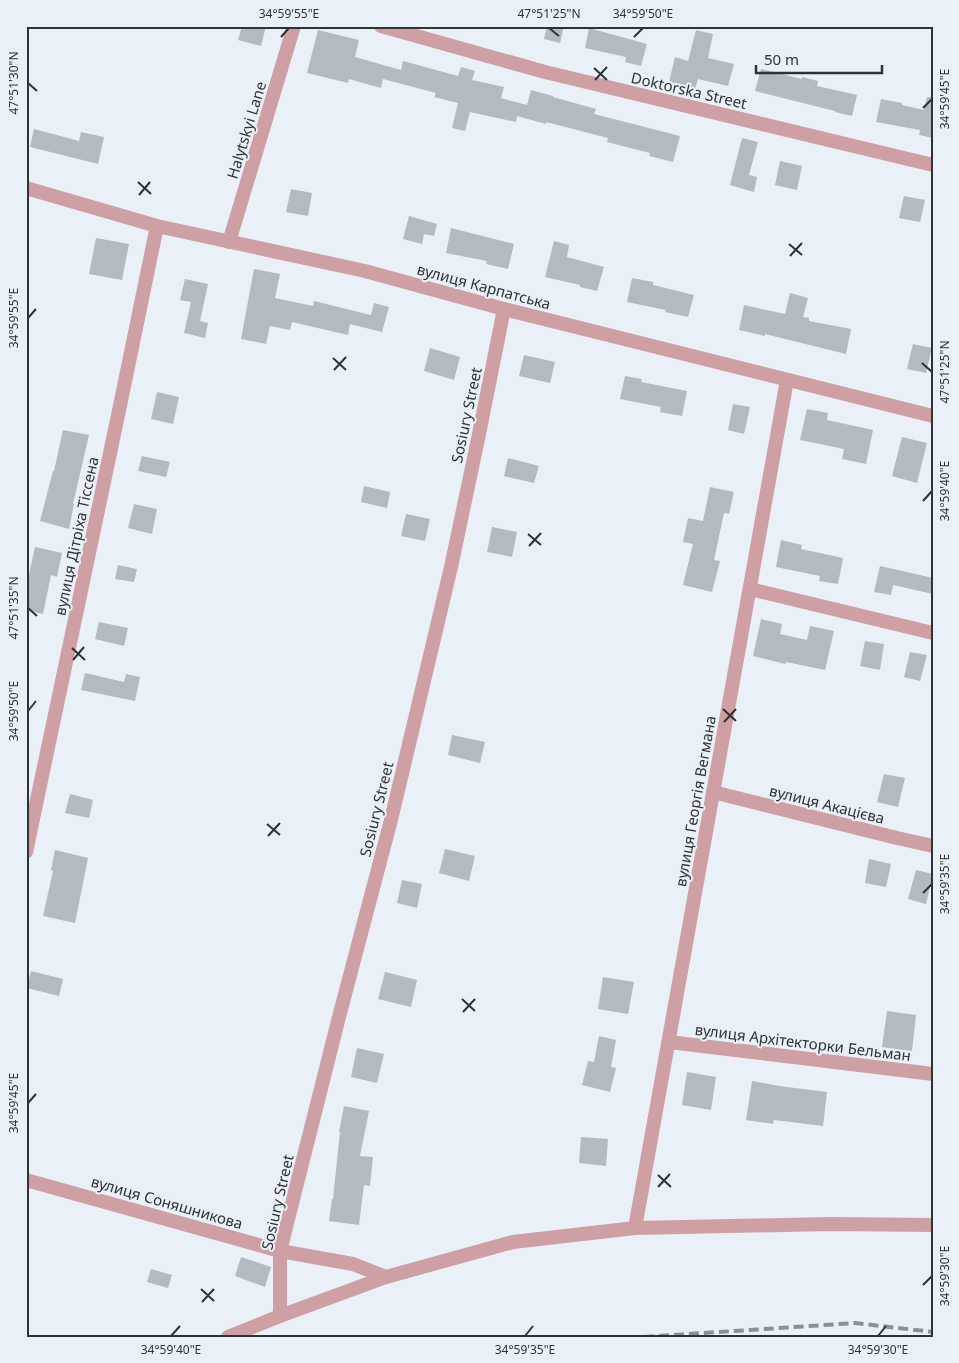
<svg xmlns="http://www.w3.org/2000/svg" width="959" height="1363" font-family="'Noto Sans',sans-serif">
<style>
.building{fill:#b3bac1}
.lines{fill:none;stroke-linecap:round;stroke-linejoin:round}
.minor{stroke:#cfa0a3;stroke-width:14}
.rail{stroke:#8b9095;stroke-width:4;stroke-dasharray:10 5;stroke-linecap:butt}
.ticks{fill:none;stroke:#303336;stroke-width:2}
.labels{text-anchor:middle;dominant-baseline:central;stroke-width:4;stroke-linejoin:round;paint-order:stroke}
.street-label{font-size:15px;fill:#303336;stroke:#e9f0f7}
.neatline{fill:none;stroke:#303336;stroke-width:2}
.ticks-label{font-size:12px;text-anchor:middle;fill:#303336}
</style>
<rect width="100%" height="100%" fill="#e9f0f7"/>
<!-- building -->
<g class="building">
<polygon points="242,26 266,26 261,46 238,40"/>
<polygon points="547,26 564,26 560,43 544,39"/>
<polygon points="589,28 647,44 641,66 625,62 626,57 585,48"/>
<polygon points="318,30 359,40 355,57 401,70 403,61 458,76 461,67 475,71 472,80 504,87 501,98 527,105 531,90 553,96 553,97 596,109 594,114 680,136 673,162 649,156 650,153 607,142 608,138 546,122 546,124 517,116 516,122 470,112 465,131 452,128 458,103 434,97 436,93 383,79 381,88 349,79 348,83 307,73"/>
<polygon points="696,30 713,34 708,58 734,64 728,86 698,79 695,89 669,82 675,57 688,61"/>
<polygon points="761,69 802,79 802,77 818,81 817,86 857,95 852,116 835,112 835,111 755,91"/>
<polygon points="927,97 933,97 933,138 919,135 920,130 876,122 881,99 902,103 902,105 924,110"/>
<polygon points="34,129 79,141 81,132 104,137 98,164 30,147"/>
<polygon points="742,138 758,142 749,175 757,177 754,192 730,185"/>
<polygon points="780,161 802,166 797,190 775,185"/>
<polygon points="291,189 312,193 308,216 286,212"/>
<polygon points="904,196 925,200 920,222 899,218"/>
<polygon points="409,216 437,224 434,236 424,234 422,244 403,239"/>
<polygon points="451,228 514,244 508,269 486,264 487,261 446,253"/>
<polygon points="96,238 129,244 122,280 89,274"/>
<polygon points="554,241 569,245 567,257 604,267 597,291 580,287 580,285 545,277"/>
<polygon points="254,269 280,274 275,298 313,306 314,301 371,315 374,303 389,307 382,332 350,324 348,335 292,322 290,330 270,326 266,344 241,339"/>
<polygon points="632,278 653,282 653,285 694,295 688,317 665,312 666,310 627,302"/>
<polygon points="185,279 208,284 200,321 208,323 205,338 184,333 191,302 180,300"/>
<polygon points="790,293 808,298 803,317 809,318 809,321 851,329 846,354 765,334 765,336 739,330 744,305 785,314"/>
<polygon points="913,344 932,348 926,373 907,369"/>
<polygon points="430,348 460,357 454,380 424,371"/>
<polygon points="524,355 555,362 550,383 519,376"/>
<polygon points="625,376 642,379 641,382 687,391 682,416 660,412 661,407 620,399"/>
<polygon points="157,392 179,397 173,424 151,419"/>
<polygon points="733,404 750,407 744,434 728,430"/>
<polygon points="807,409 828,413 827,420 873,430 866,464 842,459 844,449 800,440"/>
<polygon points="63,430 89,435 73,504 74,504 69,529 40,521 53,471 54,471"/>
<polygon points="902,437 927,443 917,483 892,476"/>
<polygon points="142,456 170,462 166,477 138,471"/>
<polygon points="508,458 539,466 534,483 504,476"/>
<polygon points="364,486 390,492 387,508 361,502"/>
<polygon points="710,487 734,492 729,514 724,513 714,560 720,561 712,592 683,585 693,544 683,542 688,518 703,521"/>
<polygon points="134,504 157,509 152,534 128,528"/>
<polygon points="406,514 430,519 425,541 401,536"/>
<polygon points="492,527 517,532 512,557 487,552"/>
<polygon points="781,540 802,545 801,549 843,558 838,584 819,581 820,576 776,567"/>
<polygon points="35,547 62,553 57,577 51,575 43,614 26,610 26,588"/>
<polygon points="118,565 137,569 134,582 115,579"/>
<polygon points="880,566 933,578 933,594 893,585 891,595 874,592"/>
<polygon points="761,619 782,624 780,634 807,640 810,626 834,631 825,670 786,662 785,664 753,656"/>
<polygon points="99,622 128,628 124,646 95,639"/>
<polygon points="865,641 884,644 880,670 860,666"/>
<polygon points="910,652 927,655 920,681 904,677"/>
<polygon points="85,673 124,682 126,674 140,677 135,701 81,690"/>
<polygon points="452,735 485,742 480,763 448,755"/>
<polygon points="884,774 905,778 898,807 877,802"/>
<polygon points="70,794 93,800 89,818 65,813"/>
<polygon points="445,849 475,856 469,881 439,873"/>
<polygon points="55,850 88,858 75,923 43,916 53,871 51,870"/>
<polygon points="869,859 891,864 886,887 865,883"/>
<polygon points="916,870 933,874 926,904 908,899"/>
<polygon points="402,880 422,884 417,908 397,903"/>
<polygon points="31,971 63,979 59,996 27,988"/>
<polygon points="385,972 417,980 411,1007 378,999"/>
<polygon points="603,977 634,982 628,1014 598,1009"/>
<polygon points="887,1011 916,1015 912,1051 882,1047"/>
<polygon points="599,1036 616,1040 611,1067 616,1068 610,1092 582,1085 588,1061 594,1062"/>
<polygon points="357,1048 384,1054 377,1083 351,1077"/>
<polygon points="687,1072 716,1077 711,1110 682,1105"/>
<polygon points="752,1081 779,1086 827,1092 823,1126 774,1120 773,1124 746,1120"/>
<polygon points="344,1106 369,1111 360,1156 373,1157 370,1186 364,1185 359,1225 329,1221 332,1199 333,1199 340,1132 339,1132"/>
<polygon points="581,1137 608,1139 606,1166 579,1163"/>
<polygon points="241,1257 271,1267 265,1287 235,1276"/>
<polygon points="151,1269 172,1275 168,1288 147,1282"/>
</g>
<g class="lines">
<!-- minor -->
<g class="minor">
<polyline points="381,26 545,72 933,165"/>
<polyline points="26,188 157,226 365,271 504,309 933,416"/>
<polyline points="229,242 294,26"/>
<polyline points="750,589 933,633"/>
<polyline points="713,792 897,838 933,846"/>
<path d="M26,852C69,643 115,435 157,226"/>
<polyline points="669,1042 933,1074"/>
<polyline points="26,1180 280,1251 353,1264 386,1277"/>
<polyline points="635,1228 787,380"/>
<polyline points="280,1316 280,1251 339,1017 391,820 451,567 478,439 504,309"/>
<polyline points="228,1337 280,1316 386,1277 513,1242 635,1228 830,1224 933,1225"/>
</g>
<!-- rail -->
<polyline class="rail" points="644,1337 855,1323 933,1332"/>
</g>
<!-- ticks -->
<path class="ticks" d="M549,28L559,36M281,37L289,28M634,37L643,28M594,68L607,80M595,80L607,67M28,83L37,91M923,108L932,99M138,182L151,194M139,195L150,182M789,244L802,255M790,256L802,243M28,318L36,309M333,358L346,370M922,363L932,372M334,370L346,357M923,501L932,491M528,534L541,545M529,546L541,533M28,608L37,616M72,648L85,660M73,660L84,647M723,709L736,721M28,711L36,701M724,722L736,709M267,824L280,835M268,836L280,823M923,893L932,884M462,999L475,1011M463,1012L475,999M28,1103L36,1094M658,1175L671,1187M658,1187L670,1174M923,1285L932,1276M201,1289L214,1301M202,1302L214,1289M171,1336L180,1326M525,1336L533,1326M878,1336L886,1326"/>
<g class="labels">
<!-- street labels -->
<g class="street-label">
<text transform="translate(689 90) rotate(13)">Doktorska Street</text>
<text transform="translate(246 130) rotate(-73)">Halytskyi Lane</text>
<text transform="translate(484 286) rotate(15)">вулиця Карпатська</text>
<text transform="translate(466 415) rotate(-78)">Sosiury Street</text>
<text transform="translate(76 536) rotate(-78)">вулиця Дітріха Тіссена</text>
<text transform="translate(695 801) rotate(-80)">вулиця Георгія Вегмана</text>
<text transform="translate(827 804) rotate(14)">вулиця Акацієва</text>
<text transform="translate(376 809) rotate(-76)">Sosiury Street</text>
<text transform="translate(803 1042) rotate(7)">вулиця Архітекторки Бельман</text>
<text transform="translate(167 1202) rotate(16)">вулиця Соняшникова</text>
<text transform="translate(277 1202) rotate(-77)">Sosiury Street</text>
</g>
</g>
<!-- border -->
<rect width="959" height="1363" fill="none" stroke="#e9f0f7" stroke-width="55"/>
<!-- scale -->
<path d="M756 65v8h126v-8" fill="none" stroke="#303336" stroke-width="2.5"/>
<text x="764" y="65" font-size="15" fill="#303336" stroke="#e9f0f7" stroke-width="4" paint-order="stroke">50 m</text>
<rect x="28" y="28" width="904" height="1308" class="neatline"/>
<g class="ticks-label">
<text x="289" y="18">34°59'55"E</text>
<text x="549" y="18">47°51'25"N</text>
<text x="643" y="18">34°59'50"E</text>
<text transform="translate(14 83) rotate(-90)" y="4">47°51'30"N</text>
<text transform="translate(945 99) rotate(-90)" y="4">34°59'45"E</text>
<text transform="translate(14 318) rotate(-90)" y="4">34°59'55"E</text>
<text transform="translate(945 372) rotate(-90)" y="4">47°51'25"N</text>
<text transform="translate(945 491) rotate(-90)" y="4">34°59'40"E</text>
<text transform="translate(14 608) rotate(-90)" y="4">47°51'35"N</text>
<text transform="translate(14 711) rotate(-90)" y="4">34°59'50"E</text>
<text transform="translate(945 884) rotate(-90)" y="4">34°59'35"E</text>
<text transform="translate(14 1103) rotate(-90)" y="4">34°59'45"E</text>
<text transform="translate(945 1276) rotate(-90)" y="4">34°59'30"E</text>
<text x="171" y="1354">34°59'40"E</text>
<text x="525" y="1354">34°59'35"E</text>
<text x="878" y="1354">34°59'30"E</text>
</g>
</svg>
